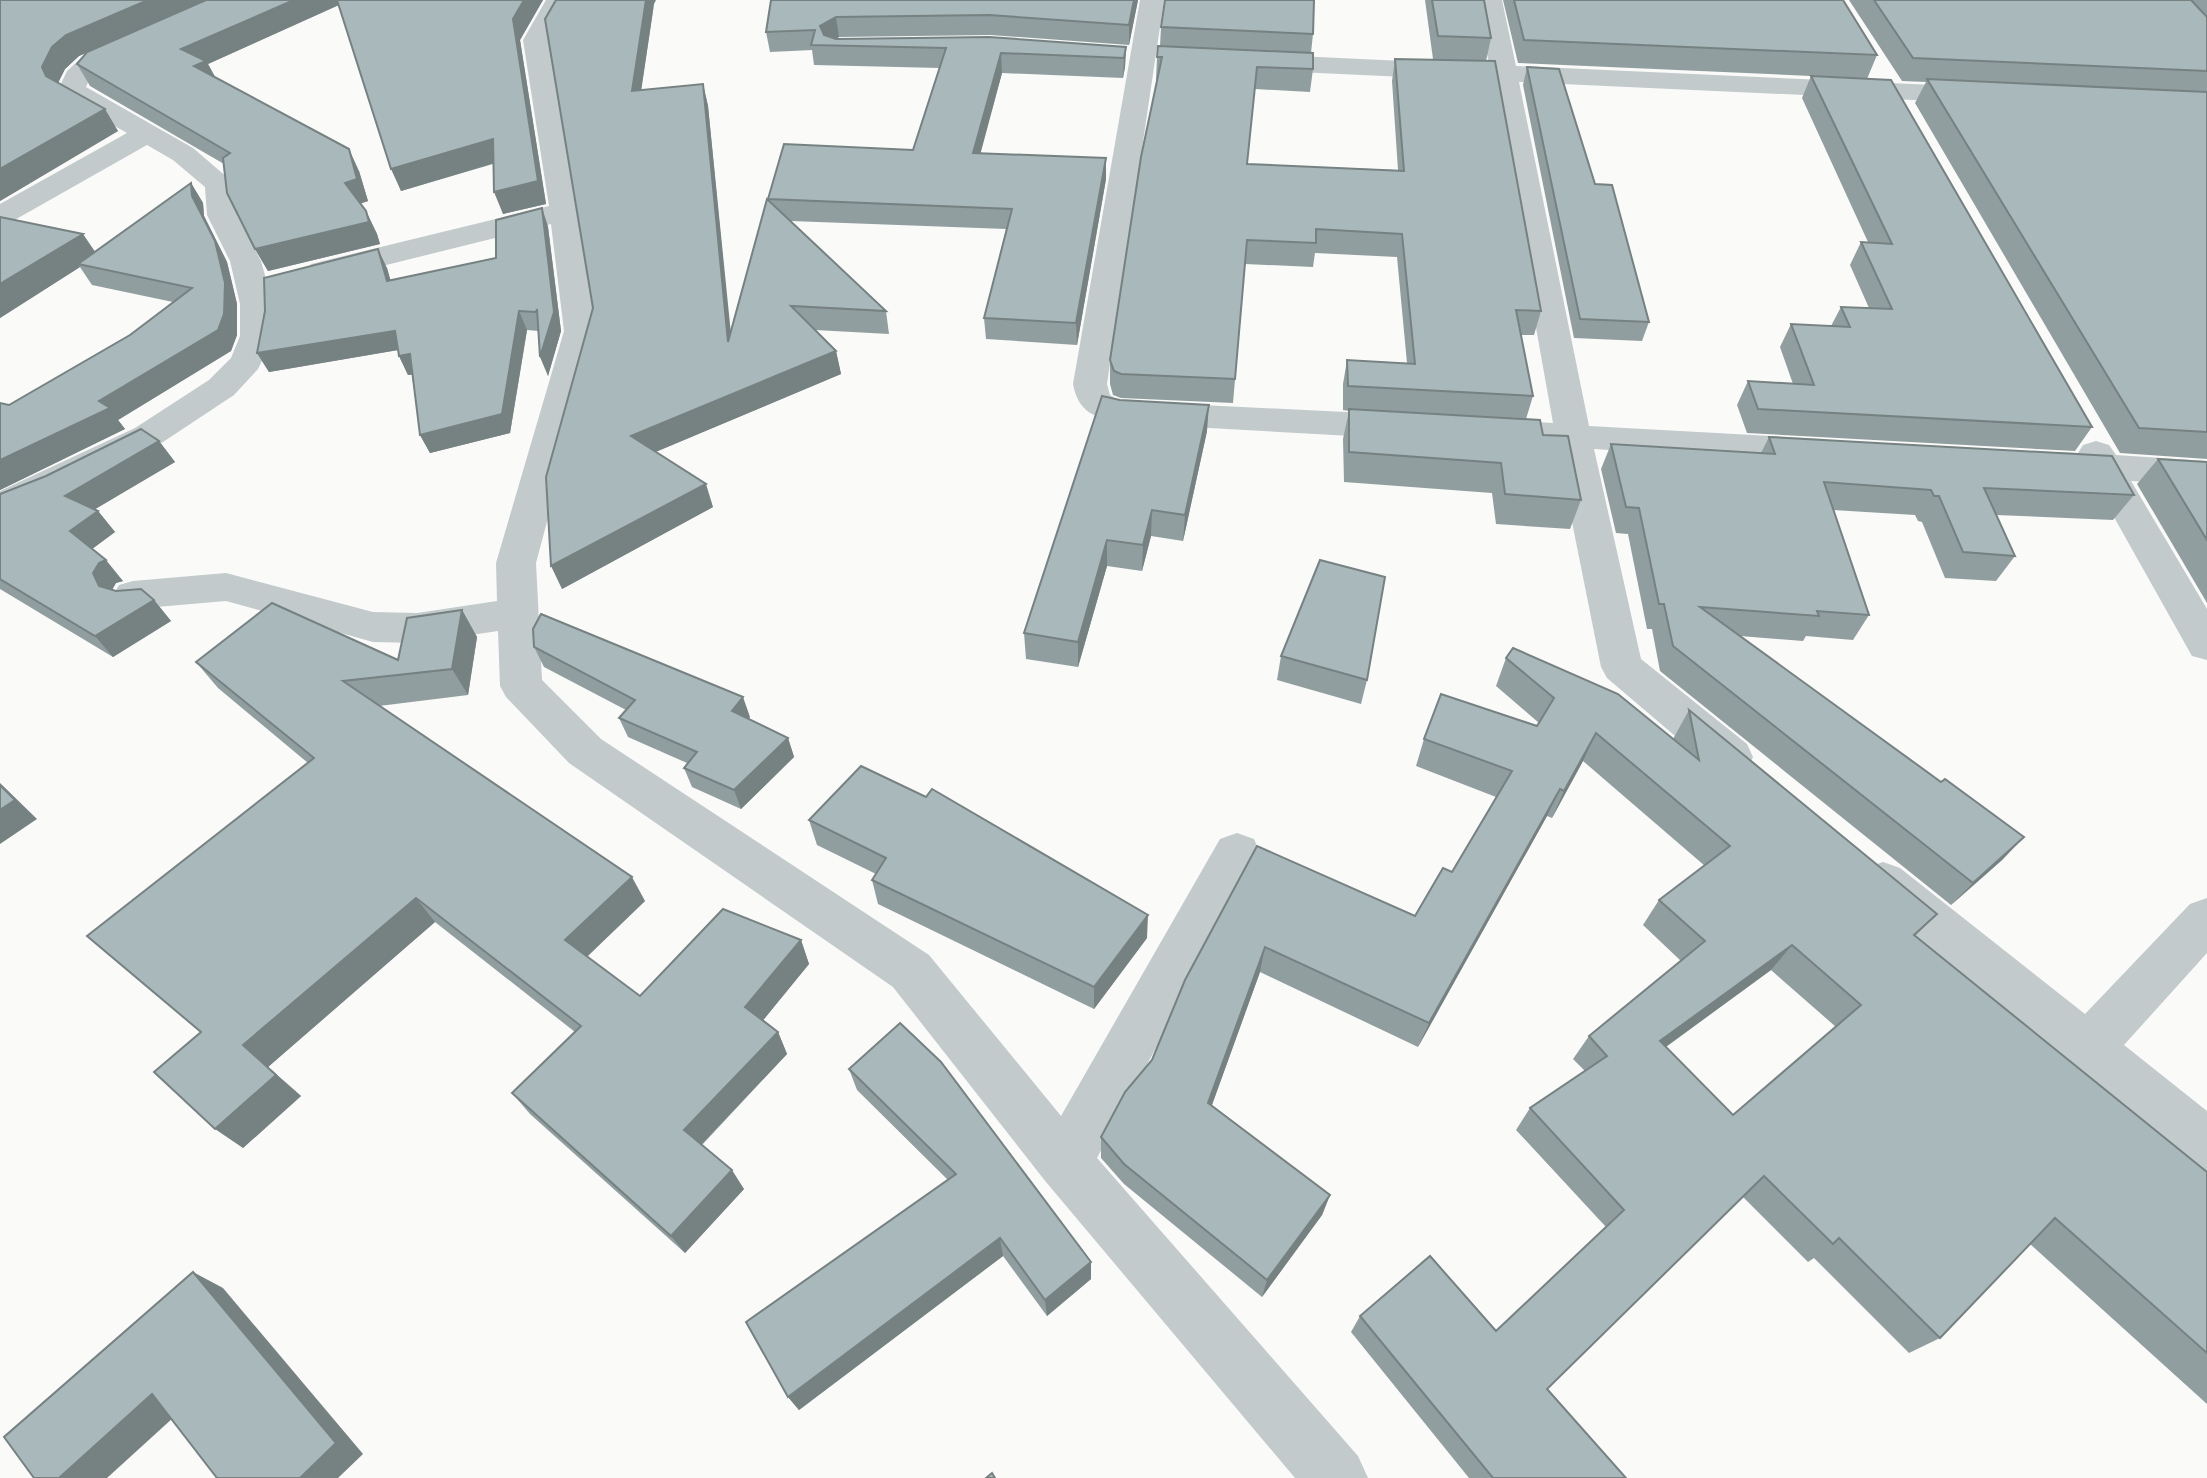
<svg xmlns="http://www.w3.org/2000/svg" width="2207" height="1478" font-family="'Exo 2',sans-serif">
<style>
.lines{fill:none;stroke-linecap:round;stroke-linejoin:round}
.minor{fill:#c2cacc;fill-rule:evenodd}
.wall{fill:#919ea0;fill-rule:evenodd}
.shaded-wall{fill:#768182}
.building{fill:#a9b8ba;stroke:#768182;stroke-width:2;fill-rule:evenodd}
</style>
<rect width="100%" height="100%" fill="#fafaf8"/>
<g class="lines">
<!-- minor -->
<g class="minor">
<polygon points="214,0 247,0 244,5 98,71 89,80 86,87 193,148 235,184 237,215 261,261 273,304 274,336 258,369 234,395 160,444 77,486 0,519 0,491 135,428 209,380 231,358 240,336 240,304 230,261 207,215 205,187 173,160 147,145 11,222 0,225 0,204 127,133 62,96 58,90 67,71 80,59"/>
<polygon points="546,0 570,0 549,40 580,211 598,331 536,563 542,680 601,739 929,955 1061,1116 1220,839 1237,833 1254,839 1260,853 1097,1158 1358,1456 1368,1478 1295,1478 1046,1182 893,987 569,763 506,697 500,686 498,631 417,643 373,642 226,601 133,609 119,605 113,595 119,585 133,581 226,573 373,612 417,613 497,601 496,563 564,331 551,224 322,281 311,278 306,271 311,264 549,206 523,40"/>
<path d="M1140,0H1164L1107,384L1110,395L1120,401L1406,415L1419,419L1424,427L1419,435L1406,439L1120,423C1095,418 1078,412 1073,384Z"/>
<polygon points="1478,0 1502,0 1516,66 1979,87 1989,89 1993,95 1989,101 1979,103 1519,82 1589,426 1825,439 1838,443 1843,451 1838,459 1825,463 1594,449 1641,659 1747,744 1753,757 1747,770 1731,775 1715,770 1607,678 1601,667 1557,447 1470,439 1465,431 1470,423 1483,419 1553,423 1492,81 1253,70 1244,68 1240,62 1244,56 1253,54 1489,65"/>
<polygon points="2096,441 2109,445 2116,455 2207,461 2207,485 2131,481 2207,609 2207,660 2192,656 2092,478 2045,473 2040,464 2045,455 2058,452 2078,453 2083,445"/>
<polygon points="1883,862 1900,868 2085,1014 2190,904 2207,898 2207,953 2124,1045 2207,1111 2207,1172 2188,1164 2068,1067 2065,1062 1866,896 1859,882 1866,868"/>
</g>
</g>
<!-- wall -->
<g class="wall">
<polygon points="0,0 543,0 520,40 546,204 503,214 493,164 401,191 339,5 208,64 215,78 359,171 368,201 360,204 366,211 377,234 380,244 268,271 255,249 224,164 90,86 77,64 86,53 79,56 65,69 58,83 118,131 0,201"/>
<polygon points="771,0 1138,0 1129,45 990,35 839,37 836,39 1126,47 1125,67 1123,78 1002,73 980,153 1106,179 1077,345 986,339 984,318 1006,229 791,221 886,311 889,334 815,330 836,351 841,374 655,452 713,507 562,589 593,308 654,4 641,90 703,84 708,106 730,332 767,199 913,150 940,68 814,65 812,50 770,52 766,32"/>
<polygon points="1425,0 1484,0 1491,38 1486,61 1541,311 1534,335 1521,335 1533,396 1526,419 1543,435 1581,500 1570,529 1496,524 1492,493 1344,482 1343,439 1349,411 1343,410 1343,384 1347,360 1407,363 1397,257 1315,253 1313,267 1245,264 1233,403 1121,398 1113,395 1110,384 1110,360 1157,80 1156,80 1157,57 1160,46 1161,27 1313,34 1311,53 1313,69 1310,92 1255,89 1247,164 1398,170 1392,81 1395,59 1433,59"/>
<polygon points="1503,0 1843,0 1877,55 1867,79 2092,427 2075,451 1747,433 1737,405 1748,381 1793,384 1780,347 1791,324 1831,326 1841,307 1869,308 1850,265 1861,242 1868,242 1802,98 1811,76 1518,63"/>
<polygon points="1849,0 2207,0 2207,459 2120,453 1915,103 1926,82 1902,81"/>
<polygon points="1527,67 1595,184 1649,322 1642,341 1574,338 1523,85"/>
<polygon points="191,183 203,203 204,216 227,262 237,304 237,335 231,351 118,420 125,429 0,490 0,403 9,405 130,335 173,302 92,285 80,267 0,318 0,217 95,252"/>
<polygon points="542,208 548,227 561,331 548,376 539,331 527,330 510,433 430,453 420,435 412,375 408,375 399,356 398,350 269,372 257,353 387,268 390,280 496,258"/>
<polygon points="1207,431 1183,541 1151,536 1142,571 1107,566 1078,667 1026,659 1024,633"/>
<polygon points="1769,437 2134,495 2113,520 1996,515 2015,556 1996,581 1945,578 1922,522 1918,521 1915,515 1833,510 1869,615 1853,640 1806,636 1803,641 1740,636 1941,782 2024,837 2002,860 1951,905 1660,671 1652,629 1647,629 1628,534 1616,533 1601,469 1611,444 1761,453"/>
<polygon points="159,441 175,462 94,509 98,511 115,532 92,549 123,581 116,583 112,590 154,600 171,621 113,657 0,589 0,494"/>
<polygon points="2158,459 2207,462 2207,603 2137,484"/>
<polygon points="462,610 477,637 468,695 379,706 645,901 587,957 640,996 801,940 809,964 763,1020 778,1032 787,1054 702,1145 744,1189 685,1253 530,1114 512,1093 575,1032 435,922 268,1067 301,1096 243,1148 201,1032 308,763 218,688 196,662 398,660"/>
<polygon points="534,647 750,717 748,719 788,738 794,757 741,809 692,787 684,768 687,763 628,737 619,718 626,710 544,667"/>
<polygon points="1281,656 1367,680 1361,704 1277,680"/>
<path d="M1506,658L1673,739L1689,710L1937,914L1915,936L2207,1172V1404L2030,1244L1940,1338L1909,1353L1814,1258L1808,1262L1743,1197L1547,1389L1626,1478H1469L1351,1332L1360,1316L1496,1331L1606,1227L1516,1130L1530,1108L1585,1071L1573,1059L1589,1036L1681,961L1643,925L1659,900L1705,866L1583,761L1552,818L1547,816L1418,1047L1260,972L1212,1105L1330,1195L1322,1215L1262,1297L1124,1184L1101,1158V1137L1152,1060L1257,846L1415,916L1452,872L1496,797L1416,766L1424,739L1537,726L1539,723L1496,686ZM1771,970L1836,1027L1733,1115L1666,1047Z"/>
<polygon points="926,797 1147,938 1094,1009 878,904 872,880 876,874 817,845 809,820"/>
<polygon points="849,1069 1091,1262 1091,1279 1047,1316 1003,1256 799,1410 788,1397 948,1180 857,1090"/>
</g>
<!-- shaded-wall -->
<g class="shaded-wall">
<polygon points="148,0 207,0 79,56 65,69 55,89 46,76 42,67 52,47 66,35"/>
<polygon points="294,0 339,0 341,4 208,64 218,82 205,88 181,49"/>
<polygon points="524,0 543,0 520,40 546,204 503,214 494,192 513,19"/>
<polygon points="646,0 656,0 654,4 638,112 632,91"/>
<polygon points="1134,0 1138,0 1129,45 1129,25"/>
<polygon points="836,17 839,37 824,46 820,26"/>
<polygon points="1126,47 1125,67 1123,78 1124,58"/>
<polygon points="1001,53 1002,73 975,174 973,153"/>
<polygon points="703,84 708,106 734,364 728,342"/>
<polygon points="105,109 118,131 0,201 0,169"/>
<polygon points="493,139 501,161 401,191 391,169"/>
<polygon points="349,149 359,171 368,201 355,205 345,183"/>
<polygon points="1106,158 1106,179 1077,345 1076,323"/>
<polygon points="191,183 203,203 204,216 227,262 237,304 237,335 231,351 118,420 125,429 0,490 0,460 218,330 192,196"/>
<polygon points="542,208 548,227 561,331 548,376 540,357"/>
<polygon points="366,211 377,234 380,244 268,271 255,249"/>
<polygon points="83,234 98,256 78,264 80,267 0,318 0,284"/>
<polygon points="378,249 387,268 396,299 387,281"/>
<polygon points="519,311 527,330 510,433 430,453 420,435"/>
<polygon points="395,331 404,349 269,372 257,353"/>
<polygon points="836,351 841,374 639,459 631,436"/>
<polygon points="410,354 419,373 408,375 399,356"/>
<polygon points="1209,405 1207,431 1183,541 1185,515"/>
<polygon points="159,441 175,462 82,517 65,496"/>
<polygon points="706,484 713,507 562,589 551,566"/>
<polygon points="1152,510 1151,536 1142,571 1143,545"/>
<polygon points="98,511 115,532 88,552 70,531"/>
<polygon points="1107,540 1107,566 1078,667 1078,642"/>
<polygon points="106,560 123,581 116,583 110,593 99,586 93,573 99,563"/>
<polygon points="154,600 171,621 113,657 95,636"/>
<polygon points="462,610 477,637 468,695 452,669"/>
<polygon points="743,697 750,717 739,731 732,711"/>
<polygon points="1596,733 1583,761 1552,818 1564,791"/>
<polygon points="788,738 794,757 741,809 734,790"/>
<polygon points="0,783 37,819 0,844"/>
<polygon points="1560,789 1547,816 1418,1047 1429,1023"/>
<polygon points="2024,837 2002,860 1951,905 1973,883"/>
<polygon points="632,877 645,901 580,963 565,940"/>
<polygon points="416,898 435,922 268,1067 301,1096 243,1148 215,1129 243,1045"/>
<polygon points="1148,915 1147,938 1094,1009 1094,987"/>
<polygon points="801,940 809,964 756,1029 745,1007"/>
<polygon points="1792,945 1771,970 1642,1064 1660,1041"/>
<polygon points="1265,947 1260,972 1205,1124 1208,1103"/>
<polygon points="778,1032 787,1054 697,1149 684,1130"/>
<polygon points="732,1170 744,1189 685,1253 671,1236"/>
<polygon points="1330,1195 1322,1215 1262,1297 1267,1280"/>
<polygon points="1000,1238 1003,1256 799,1410 788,1397"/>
<polygon points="1091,1262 1091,1279 1047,1316 1045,1300"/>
<polygon points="193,1272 223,1288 363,1454 338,1478 300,1478"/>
<polygon points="152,1394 185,1407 107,1478 59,1478"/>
</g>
<!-- building -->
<g class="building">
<polygon points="0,0 148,0 66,35 52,47 42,67 46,76 105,109 0,169"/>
<polygon points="206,0 294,0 181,49 206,61 194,66 349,149 357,179 345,183 366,211 369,222 255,249 227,193 223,158 230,153 77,64 87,52"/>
<polygon points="337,0 524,0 513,19 538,181 494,192 493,139 391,169"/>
<polygon points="556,0 646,0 632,91 703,84 728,342 767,199 886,311 791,306 836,351 631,436 706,484 551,566 546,477 593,308 545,19"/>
<polygon points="771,0 1134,0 1129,25 989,15 836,17 820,26 824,35 836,39 989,37 1126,47 1124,58 1001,53 973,153 1106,158 1076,323 984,318 1012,209 768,199 784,144 913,150 946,48 811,45 815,30 766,32"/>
<polygon points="1165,0 1314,0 1313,34 1161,27"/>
<polygon points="1432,0 1484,0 1491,38 1438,36"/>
<polygon points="1514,0 1843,0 1877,55 1524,40"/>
<polygon points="1874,0 2191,0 2207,17 2207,71 1913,58"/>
<polygon points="1158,46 1313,53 1313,69 1257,67 1247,164 1404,171 1395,59 1495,61 1541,311 1516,310 1533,396 1348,386 1347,360 1415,364 1402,234 1316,229 1316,243 1247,240 1235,379 1121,374 1114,371 1110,360 1141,157 1162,57 1157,57"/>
<polygon points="1527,67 1559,69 1595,184 1612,185 1649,322 1580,319"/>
<polygon points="1811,76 1891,80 2092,427 1758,409 1748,381 1814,385 1791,324 1850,327 1841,307 1892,309 1861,242 1892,244"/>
<polygon points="1927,79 2207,92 2207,432 2139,428"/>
<polygon points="191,183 192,196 215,241 225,283 224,314 218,330 99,401 110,408 0,460 0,403 9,405 130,335 192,288 78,264"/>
<polygon points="542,208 554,312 540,357 537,309 536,312 519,311 502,414 420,435 410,354 399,356 395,331 257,353 265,311 264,278 378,249 387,281 496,258 496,220"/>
<polygon points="0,217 83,234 0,284"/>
<polygon points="1102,396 1120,400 1209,405 1185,515 1152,510 1143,545 1107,540 1078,642 1024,633"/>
<polygon points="1349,409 1540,420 1543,435 1568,436 1581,500 1505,494 1501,463 1349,452"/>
<polygon points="141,429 159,441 65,496 98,511 70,531 106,560 99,563 93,573 99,586 116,591 141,589 154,600 95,636 0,579 0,494 46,476"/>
<polygon points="1769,437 2112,456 2134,495 1984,488 2015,556 1963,552 1939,496 1934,496 1931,490 1824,482 1869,615 1817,611 1819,616 1700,607 1941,782 1945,779 2024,837 1973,883 1673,646 1664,604 1659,604 1639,508 1626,507 1611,444 1775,454"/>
<polygon points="2158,459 2207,462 2207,540"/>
<polygon points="1320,560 1385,577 1367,680 1281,656"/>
<polygon points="272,603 398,660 407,618 462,610 452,669 343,681 632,877 565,940 640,996 723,909 801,940 745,1007 778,1032 684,1130 732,1170 671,1236 512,1093 581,1026 416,898 243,1045 276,1075 215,1129 154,1072 201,1032 87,936 314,758 196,662"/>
<polygon points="541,614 743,697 732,711 788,738 734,790 684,768 697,752 619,718 635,700 534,647 533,629"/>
<path d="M1513,648L1618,694L1699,760L1689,710L1937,914L1914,935L2207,1172V1353L2055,1218L1940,1338L1839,1238L1833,1244L1764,1176L1547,1389L1626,1478H1493L1360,1316L1430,1256L1496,1331L1624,1210L1530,1108L1607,1056L1589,1036L1705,941L1659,900L1730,846L1596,733L1564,791L1560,789L1429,1023L1265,947L1208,1103L1330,1195L1267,1280L1124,1164L1101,1137L1125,1092L1152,1060L1185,980L1257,846L1415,916L1443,868L1452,872L1512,771L1424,739L1441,694L1537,726L1554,698L1506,658ZM1792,945L1861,1005L1733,1115L1660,1041Z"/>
<polygon points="861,766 926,797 932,789 1148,915 1094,987 872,880 886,858 809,820"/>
<polygon points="0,785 15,800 0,810"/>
<polygon points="900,1023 941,1062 1091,1262 1045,1300 1000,1238 788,1397 746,1322 956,1174 849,1069"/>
<polygon points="193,1272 336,1443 300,1478 217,1478 152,1394 59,1478 34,1478 4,1437"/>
<polygon points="992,1473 995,1478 986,1478"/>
</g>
</svg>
